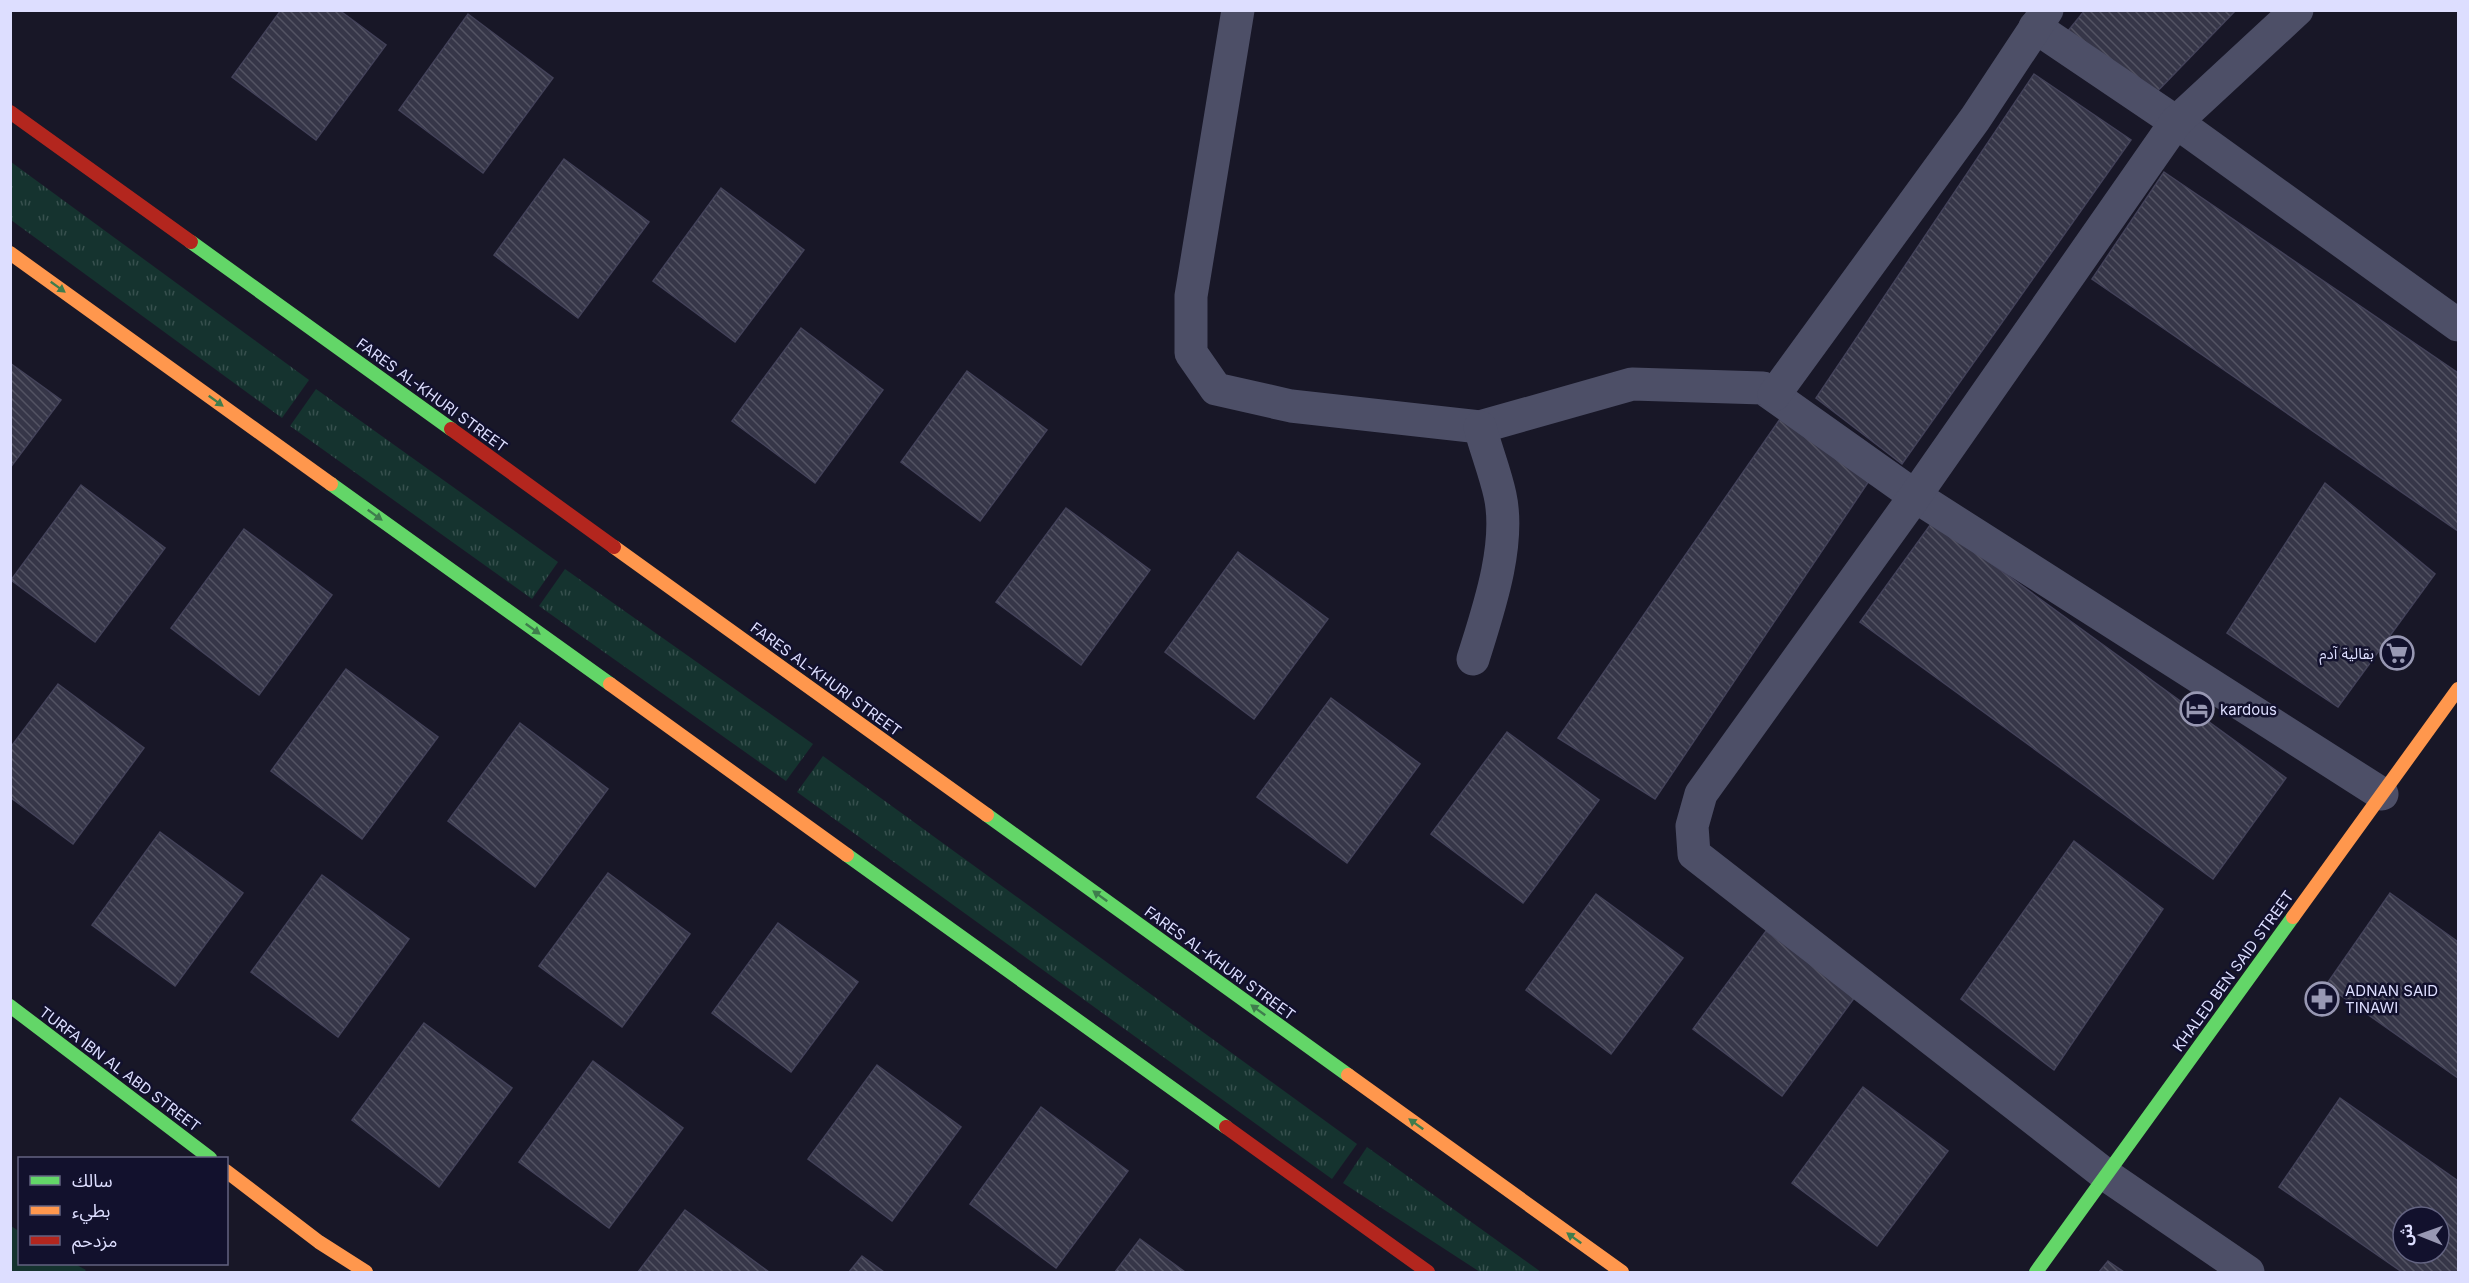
<svg xmlns="http://www.w3.org/2000/svg" width="2469" height="1283" font-family="Inter,'Noto Sans Arabic',sans-serif">
<style>
.grass{fill:url(#grass-tufts)}
.park{fill:#15332f}
.building{fill:url(#building-back-hatch);stroke:#434259;stroke-width:1.5;fill-rule:evenodd}
.lines{fill:none;stroke-linecap:round;stroke-linejoin:round}
.street{stroke:#4d4f67;stroke-width:33}
.fast{stroke:#63d668;stroke-width:14}
.slow{stroke:#ff974d;stroke-width:14}
.jam{stroke:#b3261e;stroke-width:14}
.oneway{fill:#3f7d4d}
.labels{text-anchor:middle;dominant-baseline:central;stroke-width:5;stroke-linejoin:round;paint-order:stroke}
.street-label{font-size:15px;fill:#dddeff;stroke:#12112d}
.poi-label{font-size:15px;fill:#dddeff;stroke:#12112d;text-anchor:start}
</style>
<defs>
<pattern id="grass-tufts" width="24" height="20" patternUnits="userSpaceOnUse" patternTransform="scale(1.5)"><rect width="24" height="20" fill="#15332f"/><path d="M3 7l-1-3M5 7V3M7 7l1-3M15 17l-1-3M17 17v-4M19 17l1-3" fill="none" stroke="#37504e"/></pattern>
<pattern id="building-back-hatch" width="6" height="6" patternUnits="userSpaceOnUse" patternTransform="scale(1.5)"><rect width="6" height="6" fill="#363648"/><path d="M-1 5l2 2M0 0l6 6M5-1l2 2" fill="none" stroke="#535363"/></pattern>
</defs>
<rect width="100%" height="100%" fill="#181727"/>
<!-- grass -->
<g class="grass">
<polygon points="11,162 309,380 282,418 11,220"/>
<polygon points="316,389 558,562 532,599 290,426"/>
<polygon points="565,569 813,744 786,781 539,606"/>
<polygon points="823,756 1357,1144 1332,1179 797,792"/>
<polygon points="1367,1147 1541,1272 1480,1272 1343,1183"/>
</g>
<!-- park -->
<polygon class="park" points="11,1226 19,1231 20,1264 75,1264 86,1270 84,1272 11,1272"/>
<!-- building -->
<g class="building">
<polygon points="281,10 339,10 386,45 316,140 232,77"/>
<polygon points="2085,10 2236,10 2149,100 2068,31"/>
<polygon points="468,14 553,78 483,173 399,110"/>
<polygon points="2034,74 2131,140 1902,464 1816,398"/>
<polygon points="564,159 649,222 578,318 494,255"/>
<polygon points="2164,172 2458,373 2458,531 2092,279"/>
<polygon points="721,188 804,250 735,342 653,281"/>
<polygon points="801,328 883,390 815,483 732,421"/>
<polygon points="10,363 61,400 10,468"/>
<polygon points="967,371 1047,430 980,521 901,462"/>
<polygon points="1785,412 1869,481 1655,799 1558,738"/>
<polygon points="2325,483 2435,574 2338,707 2227,633"/>
<polygon points="81,485 165,548 95,642 11,580"/>
<polygon points="1066,508 1150,570 1081,665 996,602"/>
<polygon points="1933,521 2286,778 2213,879 1860,622"/>
<polygon points="244,529 332,595 259,695 171,628"/>
<polygon points="1238,552 1328,619 1254,719 1165,652"/>
<polygon points="346,669 438,737 362,839 271,771"/>
<polygon points="58,684 144,748 73,844 10,797 10,748"/>
<polygon points="1331,698 1420,764 1347,863 1257,797"/>
<polygon points="520,723 608,789 535,887 448,821"/>
<polygon points="1507,732 1599,800 1523,903 1431,834"/>
<polygon points="160,832 243,893 175,986 92,925"/>
<polygon points="2074,841 2163,909 2054,1070 1961,999"/>
<polygon points="608,873 690,934 622,1027 539,966"/>
<polygon points="322,875 409,939 338,1037 251,972"/>
<polygon points="2390,893 2458,942 2458,1078 2326,985"/>
<polygon points="1596,894 1683,958 1611,1054 1526,990"/>
<polygon points="778,923 858,982 791,1072 712,1013"/>
<polygon points="1766,931 1855,997 1782,1096 1693,1029"/>
<polygon points="424,1023 512,1088 439,1187 352,1120"/>
<polygon points="593,1061 683,1128 609,1228 519,1162"/>
<polygon points="877,1065 961,1127 892,1221 808,1159"/>
<polygon points="1863,1087 1948,1151 1877,1246 1792,1183"/>
<path d="M2340,1098L2458,1181V1272H2402L2279,1187ZM2403,1217H2439V1253H2403Z"/>
<polygon points="1041,1107 1128,1171 1056,1268 970,1204"/>
<polygon points="685,1210 769,1272 638,1272"/>
<polygon points="1140,1239 1185,1272 1115,1272"/>
<polygon points="862,1256 884,1272 849,1272"/>
<polygon points="2108,1261 2124,1272 2099,1272"/>
</g>
<g class="lines">
<!-- street -->
<g class="street">
<polyline points="1238,10 1191,296 1191,353 1216,389 1291,406 1480,427 1632,384 1763,388 1915,496 2382,794"/>
<polyline points="2035,27 2176,122 2458,325"/>
<polyline points="1774,395 1975,119 2047,10"/>
<path d="M1473,659C1488,611 1511,545 1500,495C1495,472 1486,450 1480,427"/>
<polyline points="2248,1272 2106,1175 1694,854 1692,826 1701,794 1915,496 2176,122 2297,10"/>
</g>
<!-- fast -->
<g class="fast">
<polyline points="191,242 451,429"/>
<polyline points="331,484 610,684"/>
<polyline points="987,815 1348,1075"/>
<polyline points="847,855 1226,1127"/>
<polyline points="10,1006 210,1158"/>
<polyline points="2036,1272 2293,917"/>
</g>
<!-- slow -->
<g class="slow">
<polyline points="10,253 331,484"/>
<polyline points="614,547 987,815"/>
<polyline points="610,684 847,855"/>
<polyline points="2293,917 2458,689"/>
<polyline points="1348,1075 1622,1272"/>
<polyline points="226,1171 319,1242 366,1272"/>
</g>
<!-- jam -->
<g class="jam">
<polyline points="10,112 191,242"/>
<polyline points="451,429 614,547"/>
<polyline points="1226,1127 1428,1272"/>
</g>
</g>
<!-- one-way arrows -->
<defs><path id="oneway-solid" d="M-6-.8H1V-3.2L6.5 0L1 3.2V.8H-6Z" transform="scale(1.5)"/></defs>
<g class="oneway">
<use href="#oneway-solid" transform="translate(58 287) rotate(36)"/>
<use href="#oneway-solid" transform="translate(216 401) rotate(36)"/>
<use href="#oneway-solid" transform="translate(375 515) rotate(36)"/>
<use href="#oneway-solid" transform="translate(533 629) rotate(36)"/>
<use href="#oneway-solid" transform="translate(1100 896) rotate(-144)"/>
<use href="#oneway-solid" transform="translate(1258 1010) rotate(-144)"/>
<use href="#oneway-solid" transform="translate(1416 1124) rotate(-144)"/>
<use href="#oneway-solid" transform="translate(1574 1238) rotate(-144)"/>
</g>
<!-- icons -->
<defs>
<g id="supermarket-ring" transform="scale(1.725)"><circle r="9.5" fill="#12112d" stroke="#9898b3" stroke-width="1.5"/><path d="M-6-5.5h2.5l.6 2H6L4.5 2H-2.5L-4.4-4H-6ZM-1.5 3.2a1.3 1.3 0 1 0 .1 0ZM3 3.2a1.3 1.3 0 1 0 .1 0Z" fill="#9898b3"/></g>
<g id="hotel-ring" transform="scale(1.725)"><circle r="9.5" fill="#12112d" stroke="#9898b3" stroke-width="1.5"/><path d="M-6-4.5h1.5V1H6V5H4.5V3h-9V5H-6ZM-4 0a1.8 1.8 0 1 1 3.6 0ZM.5 0V-2.5h3Q6-2.5 6 0Z" fill="#9898b3"/></g>
<g id="pharmacy-ring" transform="scale(1.725)"><circle r="9.5" fill="#12112d" stroke="#9898b3" stroke-width="1.5"/><path d="M-2-6h4v4h4v4h-4v4h-4v-4h-4v-4h4Z" fill="#9898b3"/></g>
</defs>
<g fill-rule="evenodd">
<use href="#supermarket-ring" x="2397" y="653"/>
<use href="#hotel-ring" x="2197" y="709"/>
<use href="#pharmacy-ring" x="2322" y="999"/>
</g>
<g class="labels">
<!-- street labels -->
<g class="street-label">
<text transform="translate(432 395) rotate(36)">FARES AL-KHURI STREET</text>
<text transform="translate(826 679) rotate(36)">FARES AL-KHURI STREET</text>
<text transform="translate(1220 963) rotate(36)">FARES AL-KHURI STREET</text>
<text transform="translate(2233 971) rotate(-54)">KHALED BEN SAID STREET</text>
<text transform="translate(120 1069) rotate(37)">TURFA IBN AL ABD STREET</text>
</g>
<!-- poi labels -->
<g class="poi-label">
<text x="2374" y="653" text-anchor="end">بقالية آدم</text>
<text x="2220" y="709">kardous</text>
<text x="2345" y="990">ADNAN SAID<tspan x="2345" dy="17">TINAWI</tspan></text>
</g>
</g>
<!-- border -->
<rect width="2469" height="1283" fill="none" stroke="#dddeff" stroke-width="24"/>
<!-- legend -->
<rect x="18" y="1157" width="210" height="108" fill="#12112d" stroke="#636381" stroke-width="1.5"/>
<rect x="30" y="1176" width="30" height="9" fill="#63d668" stroke="#636381" stroke-width="1.5"/>
<text x="72" y="1187" font-size="18" fill="#dddeff">سالك</text>
<rect x="30" y="1206" width="30" height="9" fill="#ff974d" stroke="#636381" stroke-width="1.5"/>
<text x="72" y="1217" font-size="18" fill="#dddeff">بطيء</text>
<rect x="30" y="1236" width="30" height="9" fill="#b3261e" stroke="#636381" stroke-width="1.5"/>
<text x="72" y="1247" font-size="18" fill="#dddeff">مزدحم</text>
<!-- north arrow -->
<g transform="translate(2421 1235) rotate(271)"><circle r="28" fill="#12112d" stroke="#636381" stroke-width="1.5"/>
<path d="M0-4.5L10 22L0 15L-10 22Z" fill="#9898b3"/>
<text y="-9" font-size="16" font-weight="bold" text-anchor="middle" fill="#dddeff">ش</text>
</g>
</svg>
